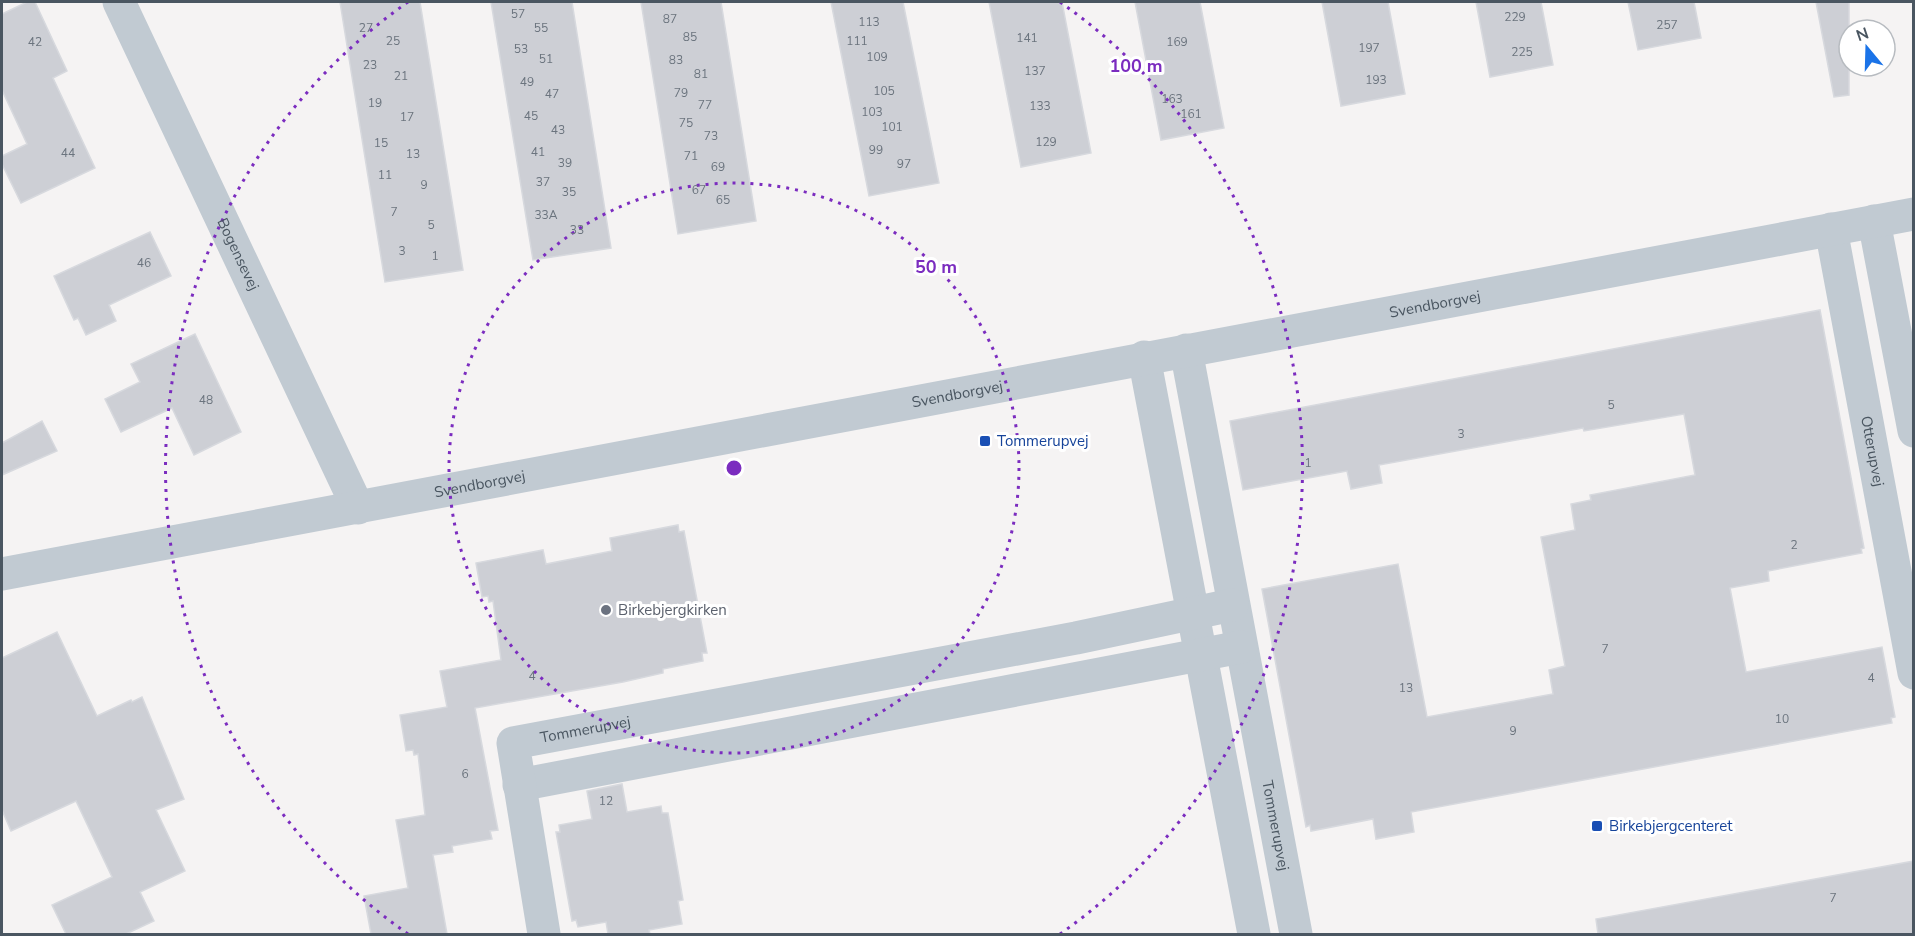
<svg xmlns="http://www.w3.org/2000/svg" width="1915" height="936" font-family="'Nunito Sans',sans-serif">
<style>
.building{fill:#cdcfd5;stroke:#d7d9de;stroke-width:1.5}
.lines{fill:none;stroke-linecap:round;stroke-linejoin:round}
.minor{stroke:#c1cad2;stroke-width:33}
.ring{fill:none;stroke:#7b2cbf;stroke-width:3;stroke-dasharray:3 6}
.transit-dot{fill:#1a4fb4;stroke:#fff;stroke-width:2}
.worship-dot{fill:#6b7280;stroke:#fff;stroke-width:2}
.labels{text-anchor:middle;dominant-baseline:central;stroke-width:6;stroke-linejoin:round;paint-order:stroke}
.number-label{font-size:12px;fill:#6b747e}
.street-label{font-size:15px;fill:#4a5661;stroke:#fff}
.transit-label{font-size:15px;fill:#164399;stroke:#fff;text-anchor:start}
.worship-label{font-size:15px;fill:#5b616d;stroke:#fff;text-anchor:start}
.centre{fill:#7b2cbf;stroke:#fff;stroke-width:3}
.ring-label{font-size:18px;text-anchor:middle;font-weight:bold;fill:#7b2cbf;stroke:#fff;stroke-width:6;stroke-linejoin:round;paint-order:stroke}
</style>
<rect width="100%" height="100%" fill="#f5f3f3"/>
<!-- building -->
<g class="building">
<polygon points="27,2 35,2 67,71 53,78 95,168 21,203 2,164 2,156 27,144 2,90 2,14"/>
<polygon points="340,2 420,2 463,270 385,282"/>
<polygon points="491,2 572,2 611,248 533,260"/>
<polygon points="641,2 721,2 756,221 678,234"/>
<polygon points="831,2 903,2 939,183 869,196"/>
<polygon points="989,2 1062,2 1091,153 1021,167"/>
<polygon points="1135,2 1200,2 1224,128 1161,140"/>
<polygon points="1322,2 1388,2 1405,94 1341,106"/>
<polygon points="1476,2 1541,2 1553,65 1490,77"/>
<polygon points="1628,2 1694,2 1701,38 1638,50"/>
<polygon points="1816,2 1849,2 1849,95 1834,97"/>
<polygon points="150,232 171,276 109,305 116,321 86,335 78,318 74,320 54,276"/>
<polygon points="1820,310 1864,548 1861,549 1862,553 1768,571 1769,581 1730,588 1746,672 1882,647 1895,717 1891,718 1892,723 1411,812 1414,832 1376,839 1373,819 1311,831 1310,825 1306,827 1262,589 1398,564 1427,717 1553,694 1549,670 1565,666 1541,537 1575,530 1571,504 1591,500 1590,495 1695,475 1684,414 1584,431 1583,428 1379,465 1382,483 1351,489 1347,471 1243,490 1230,421"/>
<polygon points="195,334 241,432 194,455 172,408 121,432 105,399 140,382 131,364"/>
<polygon points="42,421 57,451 2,475 2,443"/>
<polygon points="678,525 679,532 684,531 707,653 702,653 703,661 663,669 663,673 623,682 475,708 498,830 490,831 492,839 452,846 453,852 433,855 447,934 371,934 364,896 408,888 396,820 425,815 418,754 414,755 413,750 406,751 400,715 447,707 440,671 501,660 493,601 489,602 488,596 482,597 476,563 543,550 546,564 612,551 610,538"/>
<polygon points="57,632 97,716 131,700 132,702 142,697 184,799 156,810 185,871 140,892 154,921 126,934 66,934 52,905 112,877 76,801 11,831 2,810 2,658"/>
<polygon points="622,784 627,812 661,806 662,813 668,813 683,900 678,901 682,924 649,930 650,934 608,934 606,922 578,927 576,920 572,921 556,832 560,832 559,825 592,819 587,791"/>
<polygon points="1914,861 1914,934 1598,934 1596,919"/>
</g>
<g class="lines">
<!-- minor -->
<g class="minor">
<path id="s1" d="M119,2L358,508"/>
<polyline points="1874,221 1914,431"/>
<path id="s2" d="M1831,229L1914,673"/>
<path id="s3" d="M1186,350L1296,934"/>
<polyline points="1144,357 1254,934"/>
<path id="s4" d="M2,574L1914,214"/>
<polyline points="519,785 1241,647"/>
<path id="s5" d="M544,934L513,743L1076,638L1232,605"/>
</g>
</g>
<!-- distance rings -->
<g class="ring">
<circle cx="734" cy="468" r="285"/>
<path d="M408 934A569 569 0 0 1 408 2M1060 2A569 569 0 0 1 1060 934"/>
</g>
<!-- markers -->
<g class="transit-dot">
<rect x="979" y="435" width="12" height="12" rx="3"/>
<rect x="1591" y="820" width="12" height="12" rx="3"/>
</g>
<circle class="worship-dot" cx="606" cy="610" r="6"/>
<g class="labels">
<!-- number labels -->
<g class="number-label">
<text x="518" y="14">57</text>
<text x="1515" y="17">229</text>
<text x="670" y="19">87</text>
<text x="869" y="22">113</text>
<text x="1667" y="25">257</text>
<text x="366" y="28">27</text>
<text x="541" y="28">55</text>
<text x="690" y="37">85</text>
<text x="1027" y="38">141</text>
<text x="393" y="41">25</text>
<text x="857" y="41">111</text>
<text x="35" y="42">42</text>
<text x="1177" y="42">169</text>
<text x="1369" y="48">197</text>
<text x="521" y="49">53</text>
<text x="1522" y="52">225</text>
<text x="877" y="57">109</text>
<text x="546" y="59">51</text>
<text x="676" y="60">83</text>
<text x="370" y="65">23</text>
<text x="1035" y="71">137</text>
<text x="701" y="74">81</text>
<text x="401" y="76">21</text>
<text x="1376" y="80">193</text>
<text x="527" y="82">49</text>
<text x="884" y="91">105</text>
<text x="681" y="93">79</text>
<text x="552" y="94">47</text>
<text x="1172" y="99">163</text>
<text x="375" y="103">19</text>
<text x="705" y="105">77</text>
<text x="1040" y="106">133</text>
<text x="872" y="112">103</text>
<text x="1191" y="114">161</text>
<text x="531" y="116">45</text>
<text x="407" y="117">17</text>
<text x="686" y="123">75</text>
<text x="892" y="127">101</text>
<text x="558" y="130">43</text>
<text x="711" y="136">73</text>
<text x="1046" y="142">129</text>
<text x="381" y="143">15</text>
<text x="876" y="150">99</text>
<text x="538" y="152">41</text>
<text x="68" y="153">44</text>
<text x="413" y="154">13</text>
<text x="691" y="156">71</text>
<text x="565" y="163">39</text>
<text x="904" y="164">97</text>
<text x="718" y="167">69</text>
<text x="385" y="175">11</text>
<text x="543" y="182">37</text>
<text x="424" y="185">9</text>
<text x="699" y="190">67</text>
<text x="569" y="192">35</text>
<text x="723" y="200">65</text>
<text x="394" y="212">7</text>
<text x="546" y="215">33A</text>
<text x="431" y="225">5</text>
<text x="577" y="230">33</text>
<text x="402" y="251">3</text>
<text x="435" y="256">1</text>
<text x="144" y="263">46</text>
<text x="206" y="400">48</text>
<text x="1611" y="405">5</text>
<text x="1461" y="434">3</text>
<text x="1308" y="463">1</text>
<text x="1794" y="545">2</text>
<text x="1605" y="649">7</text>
<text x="532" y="676">4</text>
<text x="1871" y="678">4</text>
<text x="1406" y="688">13</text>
<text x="1782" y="719">10</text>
<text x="1513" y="731">9</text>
<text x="465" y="774">6</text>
<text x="606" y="801">12</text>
<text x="1833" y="898">7</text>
</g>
<!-- street labels -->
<g class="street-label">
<text stroke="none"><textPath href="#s1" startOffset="279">Bogensevej</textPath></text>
<text stroke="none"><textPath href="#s4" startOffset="1458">Svendborgvej</textPath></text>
<text stroke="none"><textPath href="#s4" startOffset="972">Svendborgvej</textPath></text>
<text stroke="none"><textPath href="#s2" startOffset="226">Otterupvej</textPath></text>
<text stroke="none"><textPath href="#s4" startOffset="486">Svendborgvej</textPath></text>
<text stroke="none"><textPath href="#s5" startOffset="267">Tommerupvej</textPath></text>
<text stroke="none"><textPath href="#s3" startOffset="484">Tommerupvej</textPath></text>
</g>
<!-- transit labels -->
<g class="transit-label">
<text x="997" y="441">Tommerupvej</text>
<text x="1609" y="826">Birkebjergcenteret</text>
</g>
<!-- worship labels -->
<g class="worship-label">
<text x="618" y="610">Birkebjergkirken</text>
</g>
</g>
<circle cx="734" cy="468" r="9" class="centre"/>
<g class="ring-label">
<text x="1136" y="72">100 m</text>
<text x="936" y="273">50 m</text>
</g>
<!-- border -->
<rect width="1915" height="936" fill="none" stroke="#4a5661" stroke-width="6"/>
<!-- north arrow -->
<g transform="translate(1867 48) rotate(341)"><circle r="28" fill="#ffffff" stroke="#b7bbc0" stroke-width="1.5"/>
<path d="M0-4.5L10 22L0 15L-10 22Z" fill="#1a73e8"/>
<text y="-9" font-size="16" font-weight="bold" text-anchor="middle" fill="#4a5661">N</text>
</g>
</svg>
